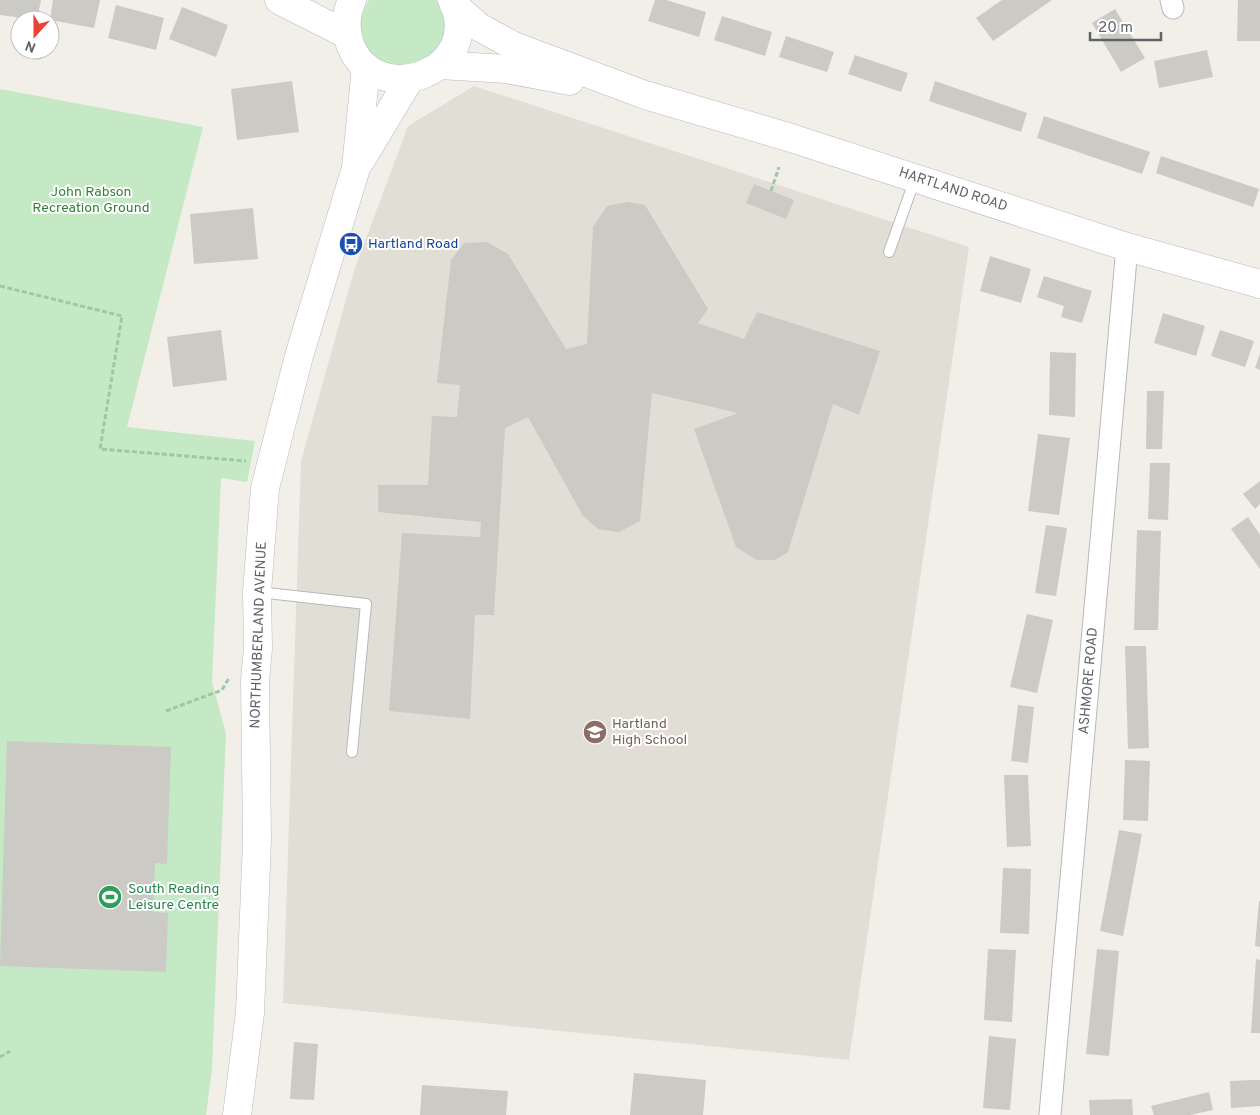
<svg xmlns="http://www.w3.org/2000/svg" width="1260" height="1115" font-family="Overpass,sans-serif">
<style>
.education{fill:#e1ded6}
.green{fill:#c5e8c5}
.building{fill:#cccac5}
.lines{fill:none;stroke-linecap:round;stroke-linejoin:round}
.lane-casing{stroke:#b5b8bc;stroke-width:12}
.street-casing{stroke:#b5b8bc;stroke-width:23}
.secondary-casing{stroke:#b6babf;stroke-width:29}
.path{stroke:#9cc7a9;stroke-width:3;stroke-dasharray:5 2.5;stroke-linecap:butt}
.lane{stroke:#fff;stroke-width:10}
.street{stroke:#fff;stroke-width:21}
.secondary{stroke:#fff;stroke-width:28}
.labels{text-anchor:middle;dominant-baseline:central;stroke-width:4;stroke-linejoin:round;paint-order:stroke}
.street-label{font-size:14px;fill:#5f6368;stroke:#fff}
.park-label{font-size:14px;fill:#348238;stroke:#fff}
.transit-label{font-size:14px;fill:#164399;stroke:#fff;text-anchor:start}
.education-label{font-size:14px;fill:#785e54;stroke:#fff;text-anchor:start}
.leisure-label{font-size:14px;fill:#27864d;stroke:#fff;text-anchor:start}
</style>
<rect width="100%" height="100%" fill="#f1efe8"/>
<!-- education -->
<polygon class="education" points="474,86 969,247 849,1060 283,1003 301,461 354,271 408,126"/>
<!-- green -->
<g class="green">
<path d="M369,0H436C444,10 448,24 444,36C438,56 424,64 405,67C401,67 396,69 393,68C389,66 384,62 380,60C358,46 355,22 369,0Z"/>
<polygon points="0,89 203,127 127,427 255,441 247,482 221,478 212,682 226,734 212,1069 206,1115 0,1115"/>
</g>
<!-- building -->
<g class="building">
<polygon points="0,0 41,0 37,20 0,15"/>
<polygon points="53,0 100,0 94,28 50,20"/>
<polygon points="655,0 666,0 706,12 699,37 648,21"/>
<polygon points="1002,0 1052,0 993,41 976,18"/>
<polygon points="1238,0 1260,0 1260,41 1237,41"/>
<polygon points="116,5 164,18 156,50 108,38"/>
<polygon points="182,7 228,25 216,57 169,39"/>
<polygon points="1115,9 1145,58 1121,72 1092,23"/>
<polygon points="722,16 772,32 765,56 714,40"/>
<polygon points="786,36 834,52 827,72 779,57"/>
<polygon points="1207,50 1213,77 1159,88 1154,61"/>
<polygon points="855,55 908,73 901,92 848,74"/>
<polygon points="292,81 299,132 237,140 231,89"/>
<polygon points="935,81 1027,113 1021,132 929,101"/>
<polygon points="1044,116 1150,152 1142,174 1037,138"/>
<polygon points="1161,156 1259,189 1253,207 1156,173"/>
<polygon points="754,184 794,200 786,219 746,203"/>
<polygon points="628,202 645,205 708,309 698,323 744,339 757,312 880,351 859,415 833,404 788,552 775,560 757,560 736,547 694,429 738,413 652,393 640,521 619,532 598,529 583,516 528,417 505,428 494,615 475,615 470,719 389,711 402,533 480,537 481,522 378,512 378,485 428,485 432,416 457,417 460,385 437,383 451,260 464,243 487,242 508,254 566,349 587,344 593,227 607,206"/>
<polygon points="253,208 258,259 194,264 190,214"/>
<polygon points="990,256 1031,269 1021,303 980,291"/>
<polygon points="1044,276 1092,291 1082,323 1061,317 1064,306 1037,297"/>
<polygon points="1163,313 1205,326 1196,356 1154,343"/>
<polygon points="221,330 227,380 173,387 167,337"/>
<polygon points="1220,330 1254,341 1245,367 1211,356"/>
<polygon points="1050,352 1076,353 1075,417 1049,415"/>
<polygon points="1260,353 1260,370 1255,368"/>
<polygon points="1147,391 1164,391 1162,449 1146,449"/>
<polygon points="1038,434 1070,438 1059,515 1028,511"/>
<polygon points="1150,463 1170,463 1168,520 1148,519"/>
<polygon points="1260,481 1260,504 1255,509 1243,494"/>
<polygon points="1248,517 1260,535 1260,569 1231,529"/>
<polygon points="1046,525 1067,528 1056,596 1035,593"/>
<polygon points="1137,530 1161,531 1158,630 1134,630"/>
<polygon points="1027,614 1053,620 1037,693 1010,687"/>
<polygon points="1125,646 1146,646 1149,748 1128,749"/>
<polygon points="1018,705 1034,707 1028,763 1011,761"/>
<polygon points="7,741 171,747 167,864 155,863 153,912 168,913 166,972 0,966"/>
<polygon points="1125,760 1150,761 1148,821 1123,820"/>
<polygon points="1004,775 1028,775 1031,846 1007,847"/>
<polygon points="1119,830 1142,834 1123,936 1100,931"/>
<polygon points="1003,868 1031,869 1029,934 1000,933"/>
<polygon points="1259,901 1260,901 1260,947 1255,946"/>
<polygon points="988,949 1016,950 1012,1022 984,1020"/>
<polygon points="1097,949 1119,951 1109,1056 1086,1054"/>
<polygon points="1256,959 1260,960 1260,1033 1251,1033"/>
<polygon points="989,1036 1016,1039 1010,1110 983,1108"/>
<polygon points="294,1042 318,1044 314,1100 290,1099"/>
<polygon points="634,1073 706,1080 703,1115 630,1115"/>
<polygon points="1252,1080 1260,1080 1260,1106 1231,1108 1230,1081"/>
<polygon points="422,1085 508,1091 506,1115 420,1115"/>
<polygon points="1209,1092 1213,1110 1190,1115 1154,1115 1151,1106"/>
<polygon points="1132,1099 1133,1115 1090,1115 1089,1100"/>
</g>
<g class="lines">
<!-- lane casing -->
<g class="lane-casing">
<g id="lane">
<polyline points="889,252 915,179"/>
<polyline points="258,592 366,604 352,752"/>
</g>
</g>
<!-- street casing -->
<g class="street-casing">
<g id="street">
<polyline points="1171,0 1173,8"/>
<polyline points="1050,1115 1127,247"/>
</g>
</g>
<!-- secondary casing -->
<g class="secondary-casing">
<g id="secondary">
<polyline points="279,0 346,34"/>
<path d="M352,0C345,15 345,29 350,44C375,112 487,71 452,0"/>
<polyline points="454,5 479,27 514,46 645,95 788,137 1127,247 1260,284"/>
<polyline points="440,65 506,69 570,81"/>
<polyline points="361,160 409,80"/>
<polyline points="237,1115 250,1013 257,840 255,681 258,648 257,592 265,488 299,356 356,168 366,67"/>
</g>
</g>
<!-- path -->
<g class="path">
<polyline points="771,191 779,167"/>
<polyline points="0,286 122,316 100,449 246,461"/>
<polyline points="166,711 222,690 229,678"/>
<polyline points="0,1057 10,1051"/>
</g>
<!-- lane -->
<use href="#lane" class="lane"/>
<!-- street -->
<use href="#street" class="street"/>
<!-- secondary -->
<use href="#secondary" class="secondary"/>
</g>
<!-- icons -->
<defs>
<g id="bus-disc" transform="scale(1.25)"><circle r="9.5" fill="#1a4fb4" stroke="#fff"/><path d="M-5-6H5V4H4V6H2V4H-2V6H-4V4H-5ZM-3.5-4V0h7V-4ZM-3.5 1.2v1.5H-2V1.2ZM2 1.2v1.5H3.5V1.2Z" fill="#fff"/></g>
<g id="school-disc" transform="scale(1.25)"><circle r="9.5" fill="#8d6e63" stroke="#fff"/><path d="M0-5L7-2L0 1L-7-2ZM-4 1L0 2.5L4 1V4Q0 6-4 4Z" fill="#fff"/></g>
<g id="stadium-disc" transform="scale(1.25)"><circle r="9.5" fill="#2e9e5b" stroke="#fff"/><path d="M0-5a6.5 5 0 1 0 0 10a6.5 5 0 1 0 0-10ZM-3.5-1.8h7v3.6h-7Z" fill="#fff"/></g>
</defs>
<g fill-rule="evenodd">
<use href="#bus-disc" x="351" y="244"/>
<use href="#school-disc" x="595" y="732"/>
<use href="#stadium-disc" x="110" y="897"/>
</g>
<g class="labels">
<!-- street labels -->
<g class="street-label">
<text transform="translate(953 190) rotate(18)">HARTLAND ROAD</text>
<text transform="translate(259 635) rotate(-88)">NORTHUMBERLAND AVENUE</text>
<text transform="translate(1089 681) rotate(-85)">ASHMORE ROAD</text>
</g>
<!-- park labels -->
<g class="park-label">
<text x="91" y="192">John Rabson<tspan x="91" dy="16">Recreation Ground</tspan></text>
</g>
<!-- transit labels -->
<g class="transit-label">
<text x="368" y="244">Hartland Road</text>
</g>
<!-- education labels -->
<g class="education-label">
<text x="612" y="724">Hartland<tspan x="612" dy="16">High School</tspan></text>
</g>
<!-- leisure labels -->
<g class="leisure-label">
<text x="128" y="889">South Reading<tspan x="128" dy="16">Leisure Centre</tspan></text>
</g>
</g>
<!-- north arrow -->
<g transform="translate(35 35) rotate(201)"><circle r="24" fill="#ffffff" stroke="#bfc1c3"/>
<path d="M0-4L9 19L0 12L-9 19Z" fill="#ea4335"/>
<text y="-8" font-size="14" font-weight="bold" text-anchor="middle" fill="#5f6368">N</text>
</g>
<!-- scale -->
<path d="M1090 32v8h71v-8" fill="none" stroke="#5f6368" stroke-width="2.5"/>
<text x="1098" y="32" font-size="15" fill="#5f6368" stroke="#ffffff" stroke-width="4" paint-order="stroke">20 m</text>
</svg>
